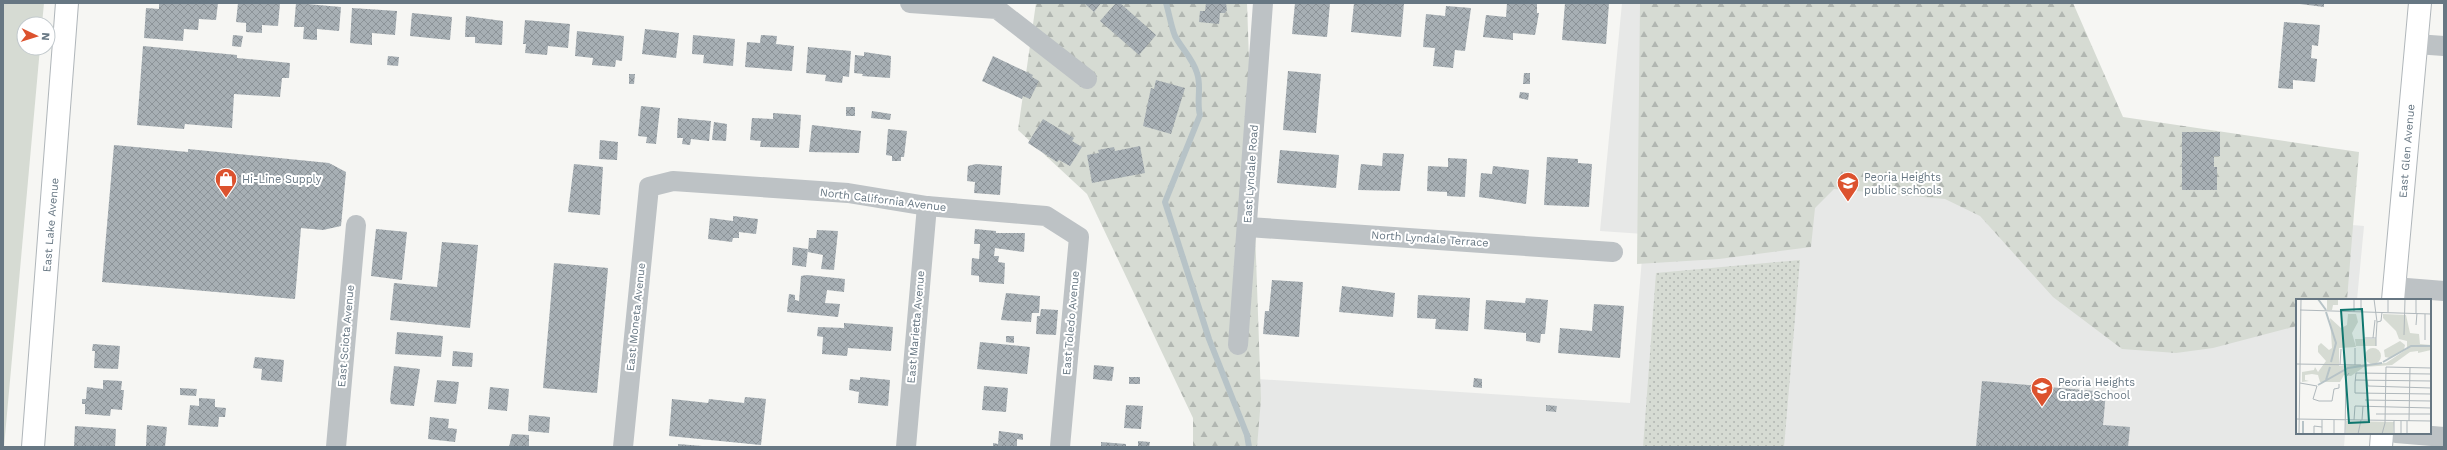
<svg xmlns="http://www.w3.org/2000/svg" width="2447" height="450" font-family="'Work Sans',sans-serif">
<style>
.built{fill:#e7e8e7}
.grass{fill:url(#grass-dots)}
.forest{fill:url(#forest-firs)}
.park{fill:#d6dbd3}
.lines{fill:none;stroke-linecap:round;stroke-linejoin:round}
.stream{stroke:#b7c3c7;stroke-width:6}
.building{fill:url(#building-cross-hatch)}
.secondary-casing{stroke:#b0b6ba;stroke-width:24}
.street{stroke:#bdc2c5;stroke-width:20}
.secondary{stroke:#fff;stroke-width:22}
.labels{text-anchor:middle;dominant-baseline:central;stroke-width:4;stroke-linejoin:round;paint-order:stroke}
.street-label{font-size:11px;fill:#677783;stroke:#fff}
.poi-label{font-size:11px;fill:#677783;stroke:#fff;text-anchor:start}
.inset-river{fill:none;stroke:#b7c3c7;stroke-width:2}
.inset-road{fill:none;stroke:#b0b8bc;stroke-width:1}
.view{fill:#0f766e;fill-opacity:0.15;stroke:#0f766e;stroke-width:2}
.inset-edge{fill:none;stroke:#677783;stroke-width:2}
</style>
<defs>
<pattern id="grass-dots" width="8" height="8" patternUnits="userSpaceOnUse"><rect width="8" height="8" fill="#d6dbd3"/><path d="M2 2h.1M6 6h.1" fill="none" stroke="#b1b6b1" stroke-width="1.8" stroke-linecap="round"/></pattern>
<pattern id="forest-firs" width="22" height="20" patternUnits="userSpaceOnUse"><rect width="22" height="20" fill="#d6dbd3"/><path d="M5 1l3.5 6h-7zM16 11l3.5 6h-7z" fill="#b1b6b1"/></pattern>
<pattern id="building-cross-hatch" width="8" height="8" patternUnits="userSpaceOnUse"><rect width="8" height="8" fill="#a7afb4"/><path d="M0 0l8 8M0 8l8-8" fill="none" stroke="#8c9398"/></pattern>
</defs>
<rect width="100%" height="100%" fill="#f6f6f3"/>
<!-- built -->
<polygon class="built" points="1622,3 1837,3 1823,180 2364,226 2357,300 2297,300 2297,433 2345,433 2344,447 1235,447 1241,378 1630,403 1644,234 1600,231"/>
<!-- grass -->
<polygon class="grass" points="1800,260 1784,447 1643,447 1656,273"/>
<!-- forest -->
<g class="forest">
<polygon points="1036,3 1247,3 1261,399 1257,447 1193,447 1193,418 1087,194 1018,130"/>
<polygon points="1640,3 2073,3 2123,117 2359,152 2347,300 2297,300 2297,326 2213,348 2176,353 2122,349 2053,297 1980,216 1945,199 1834,189 1815,208 1811,247 1719,259 1637,264"/>
</g>
<!-- park -->
<polygon class="park" points="3,3 44,3 42,24 24,24 24,48 40,48 4,447"/>
<g class="lines">
<!-- stream -->
<path class="stream" d="M1166,3C1169,13 1171,26 1175,36C1182,49 1193,59 1197,73C1202,87 1196,101 1200,115L1165,202L1209,339L1247,435L1249,447"/>
</g>
<!-- building -->
<g class="building">
<polygon points="159,3 218,3 216,20 199,19 198,30 184,29 183,41 144,38 146,8 159,9"/>
<polygon points="238,3 280,3 278,26 262,25 262,33 246,32 246,23 236,22"/>
<polygon points="296,3 341,7 339,31 317,29 317,40 303,39 304,27 294,27"/>
<polygon points="1084,3 1101,3 1094,12"/>
<polygon points="1116,3 1120,3 1156,35 1139,55 1100,21"/>
<polygon points="1206,3 1226,3 1227,10 1225,13 1220,13 1219,24 1199,22 1200,11 1205,11"/>
<polygon points="1295,3 1330,3 1327,37 1292,34"/>
<polygon points="1354,3 1404,3 1401,37 1351,32"/>
<polygon points="1507,3 1537,3 1537,13 1539,13 1535,35 1513,33 1513,40 1483,37 1486,15 1506,17"/>
<polygon points="1565,3 1609,3 1606,44 1562,40"/>
<polygon points="2292,3 2324,3 2324,7"/>
<polygon points="1446,6 1471,8 1465,51 1455,50 1453,68 1433,66 1435,48 1423,47 1426,14 1445,16"/>
<polygon points="352,8 397,11 395,35 372,33 372,45 350,43"/>
<polygon points="412,13 452,17 450,40 410,36"/>
<polygon points="466,16 503,21 502,45 475,43 475,37 465,37"/>
<polygon points="525,20 570,24 568,48 548,46 547,55 525,53 526,44 523,44"/>
<polygon points="2284,22 2320,25 2318,46 2312,45 2311,58 2317,59 2315,82 2293,80 2293,89 2278,88"/>
<polygon points="645,29 679,33 676,58 642,54"/>
<polygon points="577,31 624,36 622,61 616,60 615,67 592,65 593,58 575,56"/>
<polygon points="233,35 243,36 241,47 232,46"/>
<polygon points="693,35 735,39 733,66 703,63 704,55 692,54"/>
<polygon points="761,35 777,36 776,44 794,46 792,71 745,67 747,42 760,43"/>
<polygon points="143,46 237,55 237,58 290,63 289,78 282,78 280,97 234,94 232,128 185,124 184,129 137,125"/>
<polygon points="808,47 851,51 849,77 843,76 842,83 825,81 826,75 806,73"/>
<polygon points="864,52 891,56 890,78 862,76 863,74 854,73 855,55 864,56"/>
<polygon points="388,56 399,57 398,66 387,65"/>
<polygon points="993,56 1033,75 1032,77 1039,81 1030,99 1023,96 1022,99 982,81"/>
<polygon points="1288,71 1321,74 1316,133 1283,130"/>
<polygon points="1524,73 1530,73 1530,84 1523,84"/>
<polygon points="629,74 635,74 634,84 629,84"/>
<polygon points="1156,80 1185,88 1171,134 1143,126 1151,88 1154,89"/>
<polygon points="1520,92 1529,93 1528,100 1519,98"/>
<polygon points="641,106 660,108 656,144 646,143 647,137 638,136"/>
<rect x="846" y="107" width="9" height="9"/>
<polygon points="872,111 891,114 890,120 871,118"/>
<polygon points="773,113 801,115 799,148 760,147 761,141 750,140 752,118 773,119"/>
<polygon points="678,118 711,121 709,141 691,139 690,145 682,144 683,138 677,138"/>
<polygon points="1043,119 1074,138 1072,141 1082,147 1070,166 1059,160 1057,162 1028,143"/>
<polygon points="714,122 727,124 726,141 712,140"/>
<polygon points="812,125 861,131 859,153 809,152"/>
<polygon points="888,129 907,131 904,157 901,157 901,161 892,161 892,156 886,155"/>
<polygon points="2182,132 2220,132 2220,156 2214,156 2214,167 2217,167 2217,190 2182,190"/>
<polygon points="600,140 618,142 617,160 599,159"/>
<polygon points="114,145 188,152 188,149 329,163 346,172 341,226 323,230 301,228 295,299 102,282"/>
<polygon points="1140,146 1145,173 1092,183 1087,155 1099,153 1098,150 1114,147 1115,151"/>
<polygon points="1280,150 1339,155 1336,188 1277,183"/>
<polygon points="1383,153 1404,154 1400,191 1358,190 1361,164 1382,166"/>
<polygon points="1547,157 1578,159 1578,163 1592,164 1589,207 1544,205"/>
<polygon points="1448,158 1467,159 1465,197 1447,196 1447,192 1427,191 1428,166 1448,167"/>
<polygon points="574,164 603,167 600,215 568,212"/>
<polygon points="976,164 1002,166 1000,195 974,193 975,182 967,181 968,166"/>
<polygon points="1493,166 1529,170 1526,204 1479,197 1481,173 1492,174"/>
<polygon points="733,216 758,219 756,234 739,232 739,238 733,238 732,242 708,239 710,218 733,221"/>
<polygon points="376,229 407,232 402,280 371,276"/>
<polygon points="975,229 996,231 996,233 1025,233 1024,252 995,248 994,256 999,256 998,262 1005,263 1004,284 979,282 979,276 971,275 972,258 979,259 980,244 974,244"/>
<polygon points="817,230 838,231 834,270 821,269 823,255 808,252 809,238 816,238"/>
<polygon points="442,242 478,245 470,328 390,320 394,283 437,287"/>
<polygon points="793,247 808,249 806,267 792,265"/>
<polygon points="554,263 608,268 597,393 543,388"/>
<polygon points="807,275 845,279 844,292 827,290 825,303 840,304 838,317 787,312 789,294 795,295 795,300 799,301 801,276"/>
<polygon points="1272,280 1303,282 1299,337 1263,334 1265,311 1269,311"/>
<polygon points="1342,286 1395,293 1393,317 1339,312"/>
<polygon points="1006,293 1040,296 1039,313 1032,313 1031,322 1001,320"/>
<polygon points="1418,295 1470,298 1468,331 1435,329 1436,319 1417,318"/>
<polygon points="1526,298 1548,300 1545,334 1541,334 1540,343 1526,341 1526,333 1484,329 1486,300 1525,303"/>
<polygon points="1594,304 1624,306 1620,358 1558,353 1560,328 1592,331"/>
<polygon points="1041,309 1058,310 1056,335 1036,334 1037,316 1040,316"/>
<polygon points="844,323 893,327 891,351 848,348 847,356 822,354 823,337 817,336 818,327 844,328"/>
<polygon points="397,332 443,336 441,357 395,354"/>
<polygon points="1006,336 1014,336 1014,343 1006,342"/>
<polygon points="980,342 1030,347 1027,374 977,369"/>
<polygon points="93,344 120,346 118,369 94,368 95,351 92,351"/>
<polygon points="453,351 473,353 472,367 452,366"/>
<polygon points="255,357 284,360 282,382 261,380 262,369 253,368"/>
<polygon points="1094,365 1114,367 1112,381 1093,379"/>
<polygon points="394,366 420,369 414,406 391,404 390,400"/>
<polygon points="860,377 890,380 888,406 858,403 859,392 849,390 850,379 860,380"/>
<rect x="1129" y="377" width="11" height="7"/>
<polygon points="1474,378 1482,379 1482,388 1473,387"/>
<polygon points="103,380 122,381 121,390 124,390 122,410 111,409 110,416 85,414 85,404 82,404 82,399 86,399 87,387 103,389"/>
<polygon points="437,380 459,382 456,404 434,402"/>
<polygon points="1982,381 2106,392 2103,425 2130,427 2128,447 1976,447"/>
<polygon points="984,386 1008,388 1006,412 982,410"/>
<polygon points="490,387 509,389 507,411 488,409"/>
<polygon points="180,388 197,389 196,396 180,395"/>
<polygon points="745,397 766,399 761,445 669,436 672,399 708,403 709,399 744,403"/>
<polygon points="199,398 215,399 215,407 226,408 225,417 219,417 218,427 188,425 190,405 199,406"/>
<polygon points="1126,405 1143,406 1141,429 1124,428"/>
<polygon points="1546,405 1557,406 1556,412 1546,411"/>
<polygon points="529,415 550,417 549,433 528,431"/>
<polygon points="430,417 449,419 448,428 457,429 455,442 428,439"/>
<polygon points="147,425 167,427 165,447 146,447"/>
<polygon points="75,426 116,429 115,447 74,447"/>
<polygon points="999,431 1023,434 1023,440 1017,439 1017,447 993,447 993,443 998,444"/>
<polygon points="512,434 529,435 529,447 509,447"/>
<polygon points="1138,441 1150,442 1149,447 1138,447"/>
<polygon points="1101,442 1126,444 1126,447 1101,447"/>
<polygon points="678,444 702,446 702,447 678,447"/>
</g>
<g class="lines">
<!-- secondary casing -->
<g class="secondary-casing">
<g id="secondary">
<polyline points="2393,300 2420,3"/>
<polyline points="33,447 67,3"/>
<polyline points="2381,447 2382,433"/>
</g>
</g>
<!-- street -->
<g class="street">
<polyline points="910,3 997,9 1087,79"/>
<polyline points="2416,44 2444,46"/>
<polyline points="1248,227 1613,252"/>
<polyline points="2394,287 2444,291"/>
<polyline points="1238,345 1263,3"/>
<polyline points="2396,433 2444,437"/>
<polyline points="336,447 356,225"/>
<polyline points="623,447 649,187 673,181 848,193 927,206 1046,216 1079,237 1060,447"/>
<polyline points="906,447 927,206"/>
</g>
<!-- secondary -->
<use href="#secondary" class="secondary"/>
</g>
<!-- icons -->
<defs>
<g id="shop-pin" transform="scale(1.15)"><path d="M0 17L-7.5 6A9.5 9.5 0 1 1 7.5 6Z" fill="#dc522e" stroke="#fff"/><path d="M-5-2.5h2.3a2.7 3.5 0 0 1 5.4 0H5L5.5 6h-11ZM-1.5-2.5h3a1.5 2.3 0 0 0-3 0Z" fill="#fff"/></g>
<g id="school-pin" transform="scale(1.15)"><path d="M0 17L-7.5 6A9.5 9.5 0 1 1 7.5 6Z" fill="#dc522e" stroke="#fff"/><path d="M0-5L7-2L0 1L-7-2ZM-4 1L0 2.5L4 1V4Q0 6-4 4Z" fill="#fff"/></g>
</defs>
<g fill-rule="evenodd">
<use href="#shop-pin" x="226" y="179"/>
<use href="#school-pin" x="1848" y="183"/>
<use href="#school-pin" x="2042" y="388"/>
</g>
<g class="labels">
<!-- street labels -->
<g class="street-label">
<text transform="translate(2407 151) rotate(-85)">East Glen Avenue</text>
<text transform="translate(1251 174) rotate(-86)">East Lyndale Road</text>
<text transform="translate(883 200) rotate(7)">North California Avenue</text>
<text transform="translate(51 225) rotate(-85)">East Lake Avenue</text>
<text transform="translate(1430 239) rotate(4)">North Lyndale Terrace</text>
<text transform="translate(636 317) rotate(-84)">East Moneta Avenue</text>
<text transform="translate(1071 323) rotate(-85)">East Toledo Avenue</text>
<text transform="translate(916 327) rotate(-85)">East Marietta Avenue</text>
<text transform="translate(346 336) rotate(-85)">East Sciota Avenue</text>
</g>
<!-- poi labels -->
<g class="poi-label">
<text x="1864" y="177">Peoria Heights<tspan x="1864" dy="13">public schools</tspan></text>
<text x="242" y="179">Hi-Line Supply</text>
<text x="2058" y="382">Peoria Heights<tspan x="2058" dy="13">Grade School</tspan></text>
</g>
</g>
<!-- overview -->
<g transform="translate(2296 299)">
<rect width="135" height="135" fill="#f6f6f3"/>
<path d="M59,40H80V47H60Z" fill="#d6dbd3"/>
<path d="M52,15H60L62,23L56,34L60,48L43,49V67L90,64L111,50V42L103,40L100,32L87,19V15L110,16L114,34L123,35L124,45L135,46V51L122,54V52L114,53L96,66L68,68L55,77L48,76L44,83H24L22,76L16,75L9,76V81L13,82L6,83V73L18,71L19,68L22,73L30,62L22,53V47L25,44L33,51L36,49L34,19L45,29L51,26Z" fill="#d6dbd3"/>
<path d="M31,0H42V6H37L36,11H31ZM104,42L109,46L108,51L94,59L89,58L88,51ZM69 57a8 8 0 1 1 16 0a8 8 0 1 1-16 0ZM50,122L98,123L97,135H50Z" fill="#d6dbd3"/>
<path class="inset-river" d="M22,0L30,11M30,13L40,44L35,63M87,63L115,47H135M30,81L34,68M22,86L52,69L86,64M7,135V122"/>
<path class="inset-road" d="M78,0L81,23L85,22L86,13M4,11L135,15M58,13V0M65,13V0M92,13V0M120,14V0M120,26L121,14M108,36L109,0M69,39H80V47M77,39L79,21M80,39L81,23M129,41V15M59,49V66M0,65L65,66M44,66L45,50M90,68L135,69M135,75L60,74L59,84V94L135,95M59,81L135,82M71,81L72,87L135,89M4,84L21,87L17,100L23,102H36L38,90L43,89V85M69,101L135,102M80,115H135M0,120L135,122M58,121L59,107L135,109M66,121L67,107M113,122L114,68M3,135L5,0M18,135V127L26,128M26,135V121M38,135V121M49,135L50,78L53,74M62,135L65,121M86,135L89,124L90,68M98,135V121M105,135V122M111,135V122"/>
<path class="view" d="M66,10L73,123L53,124L45,11Z"/>
<rect width="135" height="135" class="inset-edge"/>
</g>
<!-- border -->
<rect width="2447" height="450" fill="none" stroke="#677783" stroke-width="8"/>
<!-- north arrow -->
<g transform="translate(36 36) rotate(94)"><circle r="19" fill="#ffffff" stroke="#c2c9cd"/>
<path d="M0-3L7 15L0 10L-7 15Z" fill="#dc522e"/>
<text y="-6" font-size="11" font-weight="bold" text-anchor="middle" fill="#677783">N</text>
</g>
</svg>
